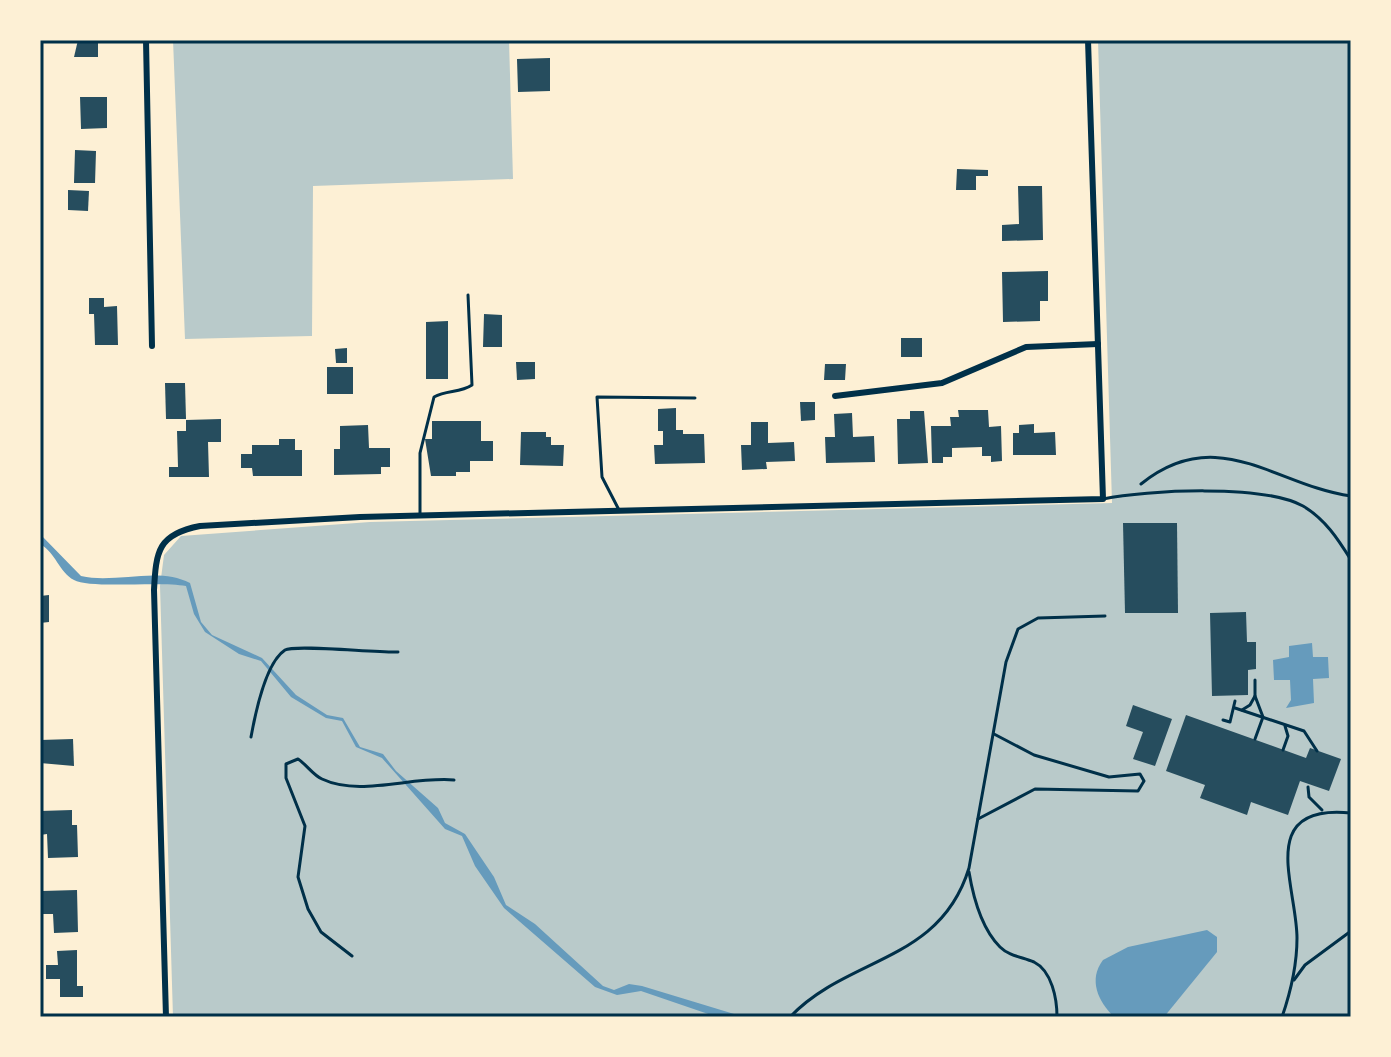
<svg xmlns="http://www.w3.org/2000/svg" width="1391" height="1057" font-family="'IBM Plex Sans',sans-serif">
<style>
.green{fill:#b9caca}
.water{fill:#669bbc}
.building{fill:#264d5e}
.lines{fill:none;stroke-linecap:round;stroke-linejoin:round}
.path{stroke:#003049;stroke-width:3}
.service{stroke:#003049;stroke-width:3}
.minor{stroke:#003049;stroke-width:6}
.neatline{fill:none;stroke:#003049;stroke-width:3}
</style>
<rect width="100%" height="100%" fill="#fdf0d5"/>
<!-- green -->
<g class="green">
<polygon points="173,40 509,40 513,179 313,186 312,336 185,339"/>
<polygon points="1098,40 1351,40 1351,1017 173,1017 160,586 164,555 181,536 370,522 1112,503"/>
</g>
<!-- water -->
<g class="water">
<path d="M40,534L81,576C116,584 158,566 190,583L201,622L212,635L262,658L296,695L327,715L343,718L360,747L383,754L396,771L438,808L445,823L465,834L494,877L506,905L535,924L603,986L614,990L629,984L642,986L744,1017H717L641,991L617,995L595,987L504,908L475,866L462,836L445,829L382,758L356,747L342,721L326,718L291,697L261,661L239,654L205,632L194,614L186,586C159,581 89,589 74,580C59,572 56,553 40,544Z"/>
<polygon points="1312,643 1313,657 1328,657 1329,678 1313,679 1314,703 1286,708 1291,700 1290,680 1274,680 1273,660 1289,657 1289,646"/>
<path d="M1207,930L1217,937V952L1164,1017H1114C1098,1001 1088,980 1103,960L1128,947Z"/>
</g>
<!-- building -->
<g class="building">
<polygon points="78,40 98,40 98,57 74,57"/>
<polygon points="550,58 550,91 518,92 517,59"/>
<polygon points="80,97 107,97 107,128 81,129"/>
<polygon points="75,150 96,151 95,183 74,183"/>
<polygon points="957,169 988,170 988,176 976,176 976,190 956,190"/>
<polygon points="1018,186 1042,186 1043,240 1002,241 1002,225 1019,224"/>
<polygon points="68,190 89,191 88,211 68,210"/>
<polygon points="1048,271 1048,301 1040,301 1040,321 1003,322 1002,272"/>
<polygon points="89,298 104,298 104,307 117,306 118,345 95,345 94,314 89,314"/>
<polygon points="484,314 502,315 502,347 483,347"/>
<polygon points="448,321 448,379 426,379 426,322"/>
<rect x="901" y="338" width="21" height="19"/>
<polygon points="347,348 347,363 336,363 335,349"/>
<polygon points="516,362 535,362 535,379 517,380"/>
<polygon points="825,364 846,364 845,380 824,380"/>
<rect x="327" y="367" width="26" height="27"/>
<polygon points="165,383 185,383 186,419 166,419"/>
<polygon points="800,402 815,402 815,420 801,421"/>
<polygon points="676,408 676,430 683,430 683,434 704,434 705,463 655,464 654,445 663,445 663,431 658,431 658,409"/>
<polygon points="958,410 988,410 989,427 1001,426 1002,461 991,462 991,456 982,456 982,447 952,448 952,457 943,457 943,463 932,463 931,426 951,426 950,417 959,417"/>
<polygon points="910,411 924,411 928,463 898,464 897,419 910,419"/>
<polygon points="852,413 853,437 874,436 875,462 826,463 825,437 835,437 834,414"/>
<polygon points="221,419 221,442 208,442 209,477 169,477 169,467 178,467 177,431 186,431 186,420"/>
<polygon points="432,421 481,421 481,441 493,441 493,461 470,461 470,472 456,472 456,476 431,476 425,439 432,439"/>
<polygon points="751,422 768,422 768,443 794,442 795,461 766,462 767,469 742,470 741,445 751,445"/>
<polygon points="1034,424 1034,433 1055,432 1056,455 1013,455 1013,433 1019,433 1019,425"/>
<polygon points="368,425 369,448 390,448 390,467 381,467 381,474 334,475 334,449 340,449 340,426"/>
<polygon points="521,432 546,432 546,437 551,437 551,445 564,445 563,466 520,465"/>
<polygon points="279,439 295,439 295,450 302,450 302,476 253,476 252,468 241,468 241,454 252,454 252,445 279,445"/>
<polygon points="1123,523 1177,523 1178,613 1125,613"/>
<polygon points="49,595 49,622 40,623 40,596"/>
<polygon points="1246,612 1247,642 1256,642 1256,669 1248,670 1248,695 1212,696 1210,613"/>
<polygon points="1133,705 1172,719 1155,766 1133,759 1143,732 1126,726"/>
<polygon points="1186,715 1306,758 1310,748 1341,759 1329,791 1300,781 1288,815 1251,802 1247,815 1200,798 1205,785 1166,771"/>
<polygon points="73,739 74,766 40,763 40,740"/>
<polygon points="72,810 72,825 77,825 78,857 48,858 47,834 40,835 40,811"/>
<polygon points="77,890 78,932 54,933 53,914 43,914 42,891"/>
<polygon points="77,950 77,986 83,986 83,997 60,997 60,979 46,979 46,965 58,965 57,951"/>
</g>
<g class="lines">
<!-- path -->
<g class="path">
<path d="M1141,484C1218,422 1276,486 1351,496"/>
<polyline points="1235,708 1304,731 1317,751"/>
<polyline points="1242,710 1250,705 1255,696"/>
<polyline points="1223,720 1230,722 1235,701"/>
<path d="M251,737C255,715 265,663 285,650C295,644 376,653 398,652"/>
<polyline points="1255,739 1263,717 1255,696 1255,680"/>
<polyline points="1283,750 1288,736 1285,726"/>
<polyline points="1308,787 1309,797 1322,810"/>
<polyline points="978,819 1035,789 1138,791 1144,781 1140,774 1109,777 1034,755 994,734"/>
<path d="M969,872C973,896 982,929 1000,947C1009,956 1022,957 1034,962C1052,971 1057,999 1057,1017"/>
<path d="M352,956L321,932L308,909L298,877L305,826L286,778V764L298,759C307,765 313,775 322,779C360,797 412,776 454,780"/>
<polyline points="1294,980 1305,965 1351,931"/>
<path d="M790,1017C848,956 940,963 969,868L1006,662L1018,629L1038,618L1105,616"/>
<path d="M1282,1017C1291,991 1297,965 1297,938C1297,887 1255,803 1351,813"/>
</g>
<!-- service -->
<g class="service">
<path d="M1103,499C1147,490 1263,484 1303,506C1325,519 1338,539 1351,560"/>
<polyline points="619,510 602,477 597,397 695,398"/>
<path d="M420,516V453L434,397C447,390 460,393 472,385L468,295"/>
</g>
<!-- minor -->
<g class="minor">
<polyline points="146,40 152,346"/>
<polyline points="835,396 942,383 1026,347 1098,344"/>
<path d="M166,1017L154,590C156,551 158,534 200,526L360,517L1103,499L1088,40"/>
</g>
</g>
<!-- border -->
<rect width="1391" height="1057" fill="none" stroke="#fdf0d5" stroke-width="84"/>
<rect x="42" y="42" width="1307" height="973" class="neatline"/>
</svg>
